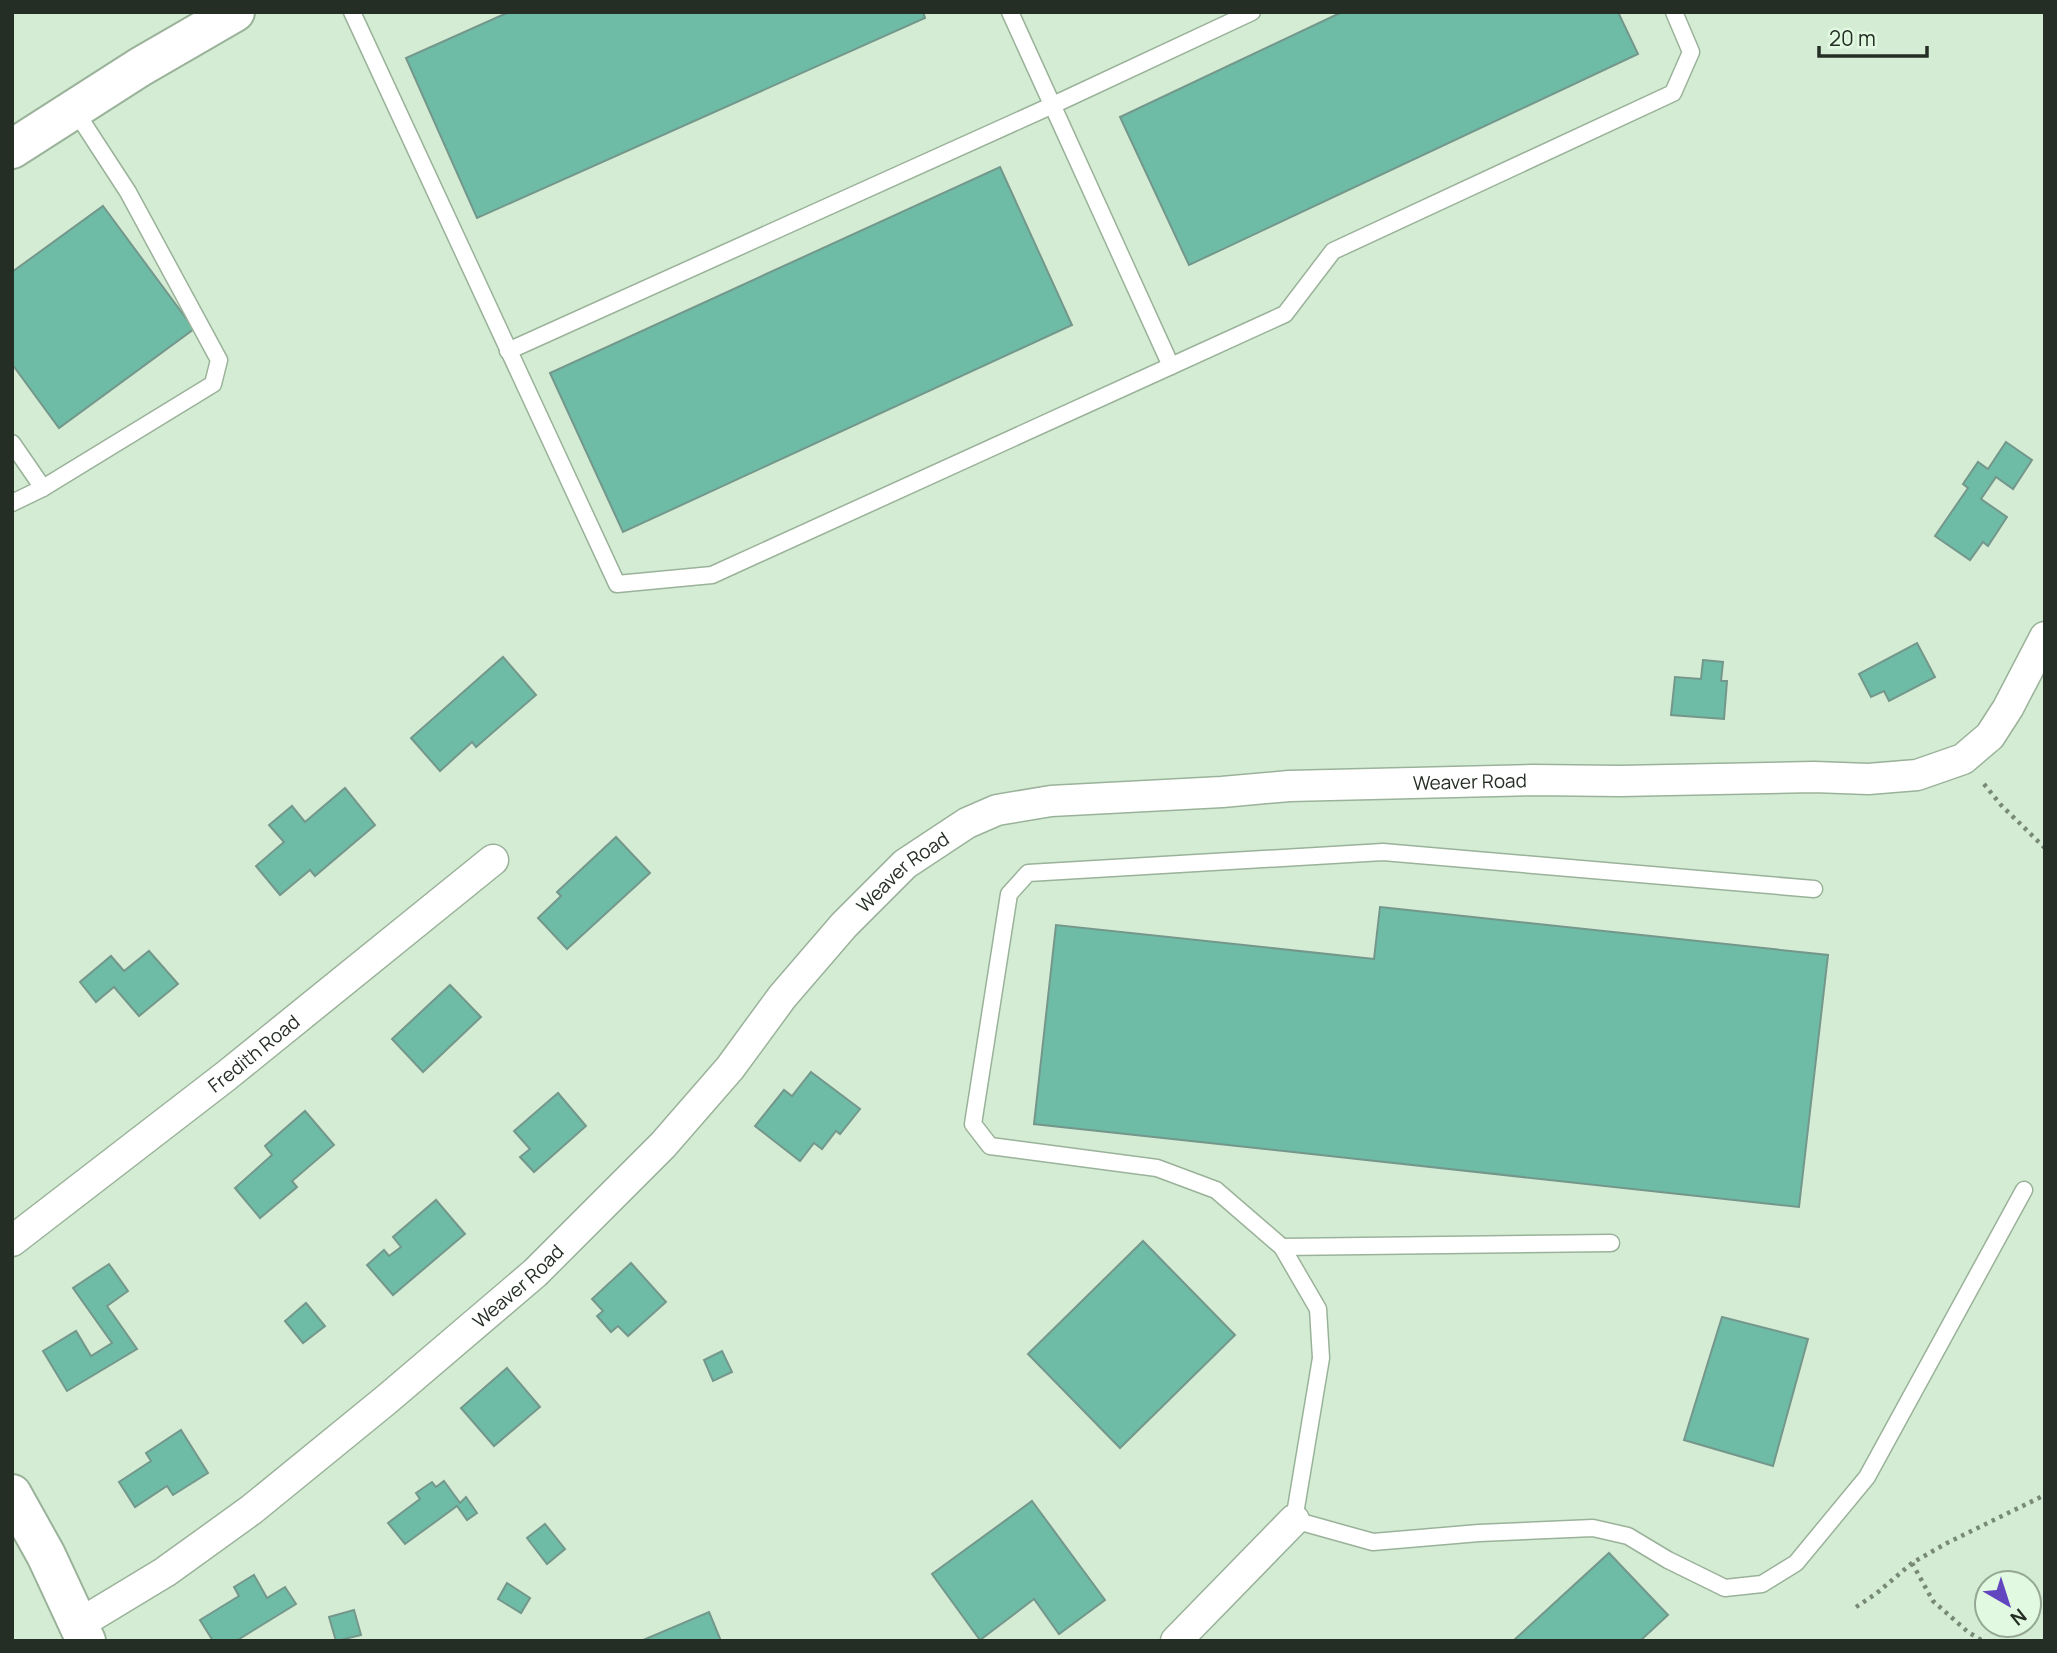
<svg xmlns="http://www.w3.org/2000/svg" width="2057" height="1653" font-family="Manrope,sans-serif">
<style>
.building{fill:#6ebca5;stroke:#74978c;stroke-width:2}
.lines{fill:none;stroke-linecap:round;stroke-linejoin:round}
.service-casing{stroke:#9ab299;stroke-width:19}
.minor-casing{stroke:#9ab299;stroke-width:33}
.tertiary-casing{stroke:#9ab299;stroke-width:42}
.secondary-casing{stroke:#9ab299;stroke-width:42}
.path{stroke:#798978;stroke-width:4.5;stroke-dasharray:3.5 5;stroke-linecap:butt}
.service{stroke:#fff;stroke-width:16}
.minor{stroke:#fff;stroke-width:30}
.tertiary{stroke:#fff;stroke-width:38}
.secondary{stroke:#fff;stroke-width:38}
.labels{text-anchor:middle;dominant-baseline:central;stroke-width:5;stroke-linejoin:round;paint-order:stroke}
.street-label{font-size:19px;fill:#252e25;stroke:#e1f9e0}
</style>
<rect width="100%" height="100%" fill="#d4ecd3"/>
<!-- building -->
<g class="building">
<polygon points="509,12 923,12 925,18 477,218 406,58"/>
<polygon points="1342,12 1618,12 1638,54 1189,265 1120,117"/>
<polygon points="1000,167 1072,325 623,532 550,373"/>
<polygon points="103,206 194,329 59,428 12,364 12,272"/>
<polygon points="2006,442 2032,460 2013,489 1996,477 1981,499 2007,517 1988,546 1983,542 1970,560 1935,536 1968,488 1963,484 1978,462 1988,469"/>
<polygon points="1917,643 1935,677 1889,701 1884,691 1871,697 1859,674"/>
<polygon points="503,657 536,695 476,747 472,742 440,771 411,738"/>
<polygon points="1703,660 1723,662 1721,681 1727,681 1724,719 1671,715 1675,677 1701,679"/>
<polygon points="345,788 375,825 315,876 310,870 280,895 256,866 284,842 269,825 292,806 305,822"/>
<polygon points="616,837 650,873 567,949 538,918 561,896 557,892"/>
<polygon points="1380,907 1828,955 1799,1207 1034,1124 1056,925 1374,959"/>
<polygon points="149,951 178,984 139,1016 114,987 96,1002 80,982 111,956 124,971"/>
<polygon points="450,985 481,1017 423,1072 392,1039"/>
<polygon points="811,1072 860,1109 840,1134 836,1131 822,1149 814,1143 800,1161 755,1126 784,1090 792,1096"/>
<polygon points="558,1093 586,1126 534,1172 520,1157 530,1149 514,1131"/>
<polygon points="305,1111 334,1145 292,1181 297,1187 260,1218 235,1188 272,1155 265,1146"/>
<polygon points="436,1200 465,1234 393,1295 367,1265 384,1250 389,1256 401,1247 393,1237"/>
<polygon points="1143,1241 1235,1335 1120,1448 1028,1354"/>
<polygon points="631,1263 666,1302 628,1336 618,1326 611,1332 597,1316 603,1311 592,1299"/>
<polygon points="109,1264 128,1291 107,1306 137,1349 67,1391 43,1351 76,1331 91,1356 112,1343 73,1288"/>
<polygon points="306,1303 325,1326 303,1343 285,1321"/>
<polygon points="1722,1317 1808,1339 1773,1466 1684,1440"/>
<polygon points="722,1351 732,1372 713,1381 704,1360"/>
<polygon points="507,1368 540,1407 494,1446 461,1408"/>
<polygon points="181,1430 208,1473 173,1495 167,1486 135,1507 119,1482 151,1461 146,1453"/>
<polygon points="444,1481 460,1503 466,1497 477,1513 467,1520 457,1506 405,1544 388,1523 420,1499 416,1493 432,1482 436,1487"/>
<polygon points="1032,1501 1105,1600 1059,1634 1034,1599 980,1640 932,1574"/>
<polygon points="545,1524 565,1549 547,1564 527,1538"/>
<polygon points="1609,1553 1668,1615 1640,1641 1513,1641"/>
<polygon points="254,1575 267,1598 285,1587 296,1604 236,1641 213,1641 200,1620 239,1596 234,1587"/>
<polygon points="507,1583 530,1598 521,1613 498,1599"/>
<polygon points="354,1610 361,1635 336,1641 329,1617"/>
<polygon points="709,1612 721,1641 641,1641"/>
</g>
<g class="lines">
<!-- service casing -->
<g class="service-casing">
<g id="service">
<polyline points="352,12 617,584 712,575 1171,366"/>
<polyline points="1010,12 1171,366 1285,314 1333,251 1673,93 1691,52 1674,12"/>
<polyline points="508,351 1053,105 1252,12"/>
<polyline points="12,443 43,488 213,384 219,360 128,192 74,109"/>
<polyline points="12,503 43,488"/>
<polyline points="1814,889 1383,852 1028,873 1009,894 973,1124 990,1146 1157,1168 1216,1190 1282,1247 1318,1309 1321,1358 1294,1520 1373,1542 1479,1533 1593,1528 1628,1536 1668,1560 1725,1588 1762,1584 1796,1563 1867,1477 2024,1190"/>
<polyline points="1282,1247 1611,1243"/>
</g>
</g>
<!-- minor casing -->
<g class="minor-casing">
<g id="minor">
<path id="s1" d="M12,1241L226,1076L493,860"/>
<path id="s2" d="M79,1624L165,1572L251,1510L386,1400L535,1273L663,1145L730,1068L782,997L844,925L905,864L967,823L997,810L1051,801L1222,792L1289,786L1532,780L1620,781L1814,777L1868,779L1917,775L1963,759L1990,736L2008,708L2045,637"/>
<polyline points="1176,1641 1294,1520"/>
</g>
</g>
<!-- tertiary casing -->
<g class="tertiary-casing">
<polyline id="tertiary" points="12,149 140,67 235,12"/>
</g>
<!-- secondary casing -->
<g class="secondary-casing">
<polyline id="secondary" points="12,1494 46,1555 86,1641"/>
</g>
<!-- path -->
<g class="path">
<polyline points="1984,784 2001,805 2045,848"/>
<polyline points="1912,1563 1933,1601 1968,1632 1983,1641"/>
<polyline points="1856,1607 1877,1593 1912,1563 1945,1544 2045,1495"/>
</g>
<!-- service -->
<use href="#service" class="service"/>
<!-- minor -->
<use href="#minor" class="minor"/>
<!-- tertiary -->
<use href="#tertiary" class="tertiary"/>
<!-- secondary -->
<use href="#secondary" class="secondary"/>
</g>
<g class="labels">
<!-- street labels -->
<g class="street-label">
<text stroke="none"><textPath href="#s2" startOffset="1710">Weaver Road</textPath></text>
<text stroke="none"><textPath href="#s2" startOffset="1122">Weaver Road</textPath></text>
<text stroke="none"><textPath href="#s1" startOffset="306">Fredith Road</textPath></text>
<text stroke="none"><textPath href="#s2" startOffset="555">Weaver Road</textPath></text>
</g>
</g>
<!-- border -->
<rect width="2057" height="1653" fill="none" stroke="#252e25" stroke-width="28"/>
<!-- north arrow -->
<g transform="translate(2008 1604) rotate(141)"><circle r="33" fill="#e1f9e0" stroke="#96a895" stroke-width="2"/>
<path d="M0-5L12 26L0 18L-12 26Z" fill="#6246bf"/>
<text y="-10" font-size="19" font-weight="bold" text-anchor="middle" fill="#252e25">N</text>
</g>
<!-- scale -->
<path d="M1819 46v10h108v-10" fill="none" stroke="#252e25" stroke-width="3.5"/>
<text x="1829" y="46" font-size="21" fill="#252e25" stroke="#e1f9e0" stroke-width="5" paint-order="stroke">20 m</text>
</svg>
